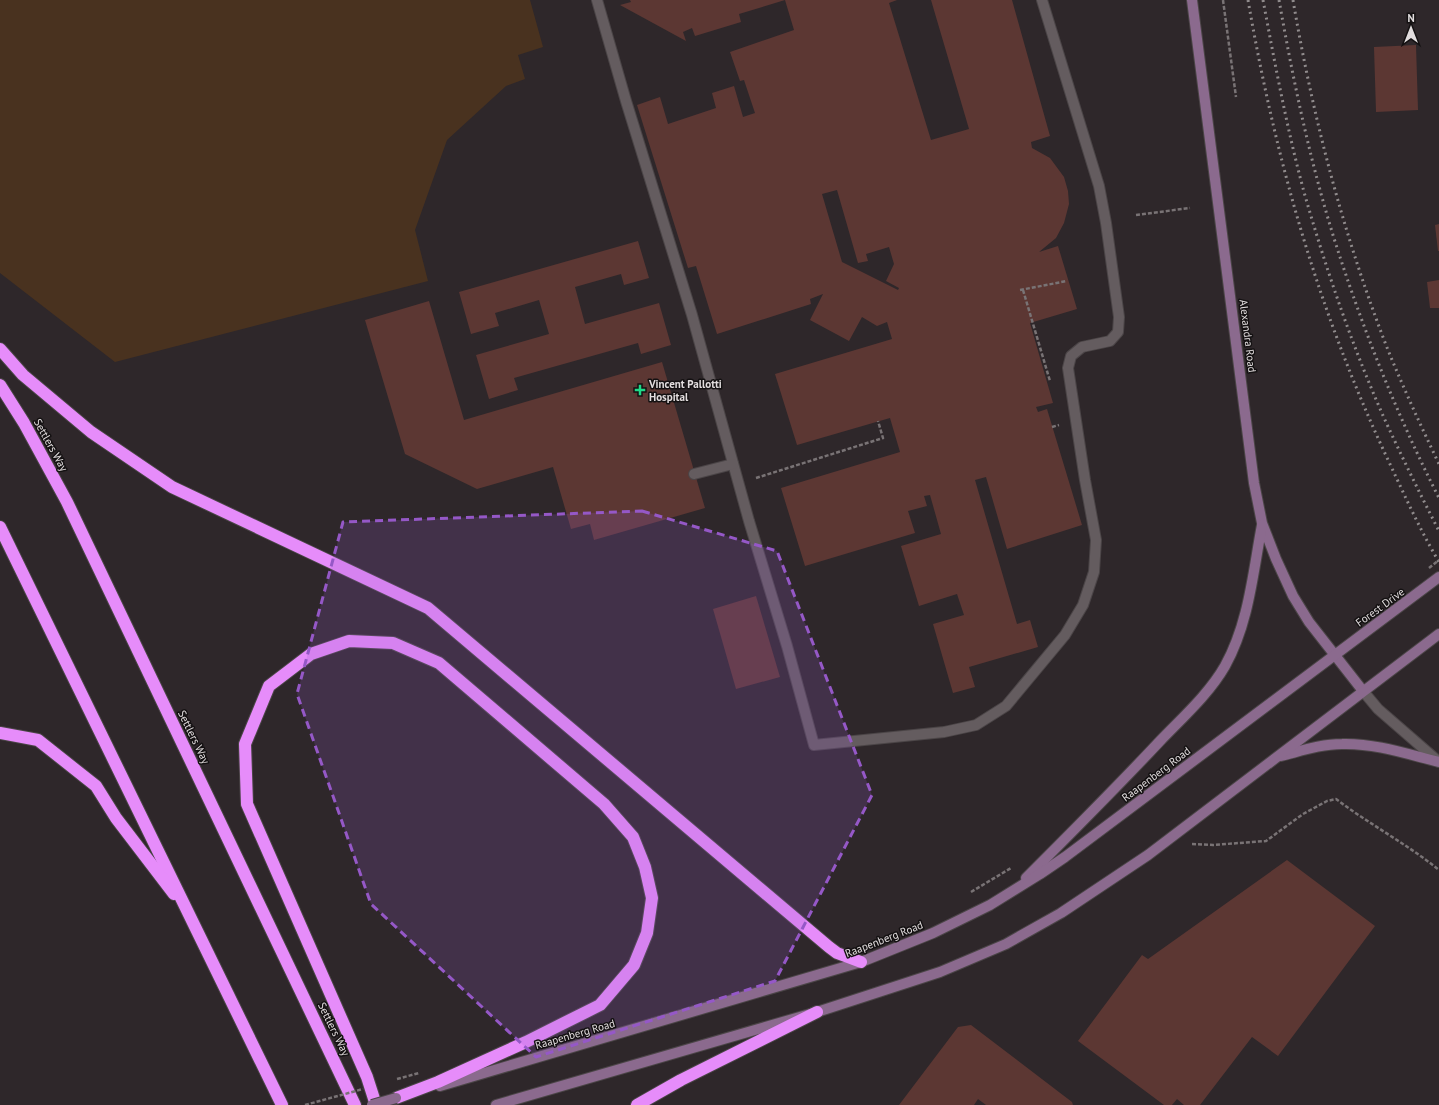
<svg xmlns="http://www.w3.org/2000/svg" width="1439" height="1105" font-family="'PT Sans',sans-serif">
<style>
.green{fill:#49321f}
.building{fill:#5c3733;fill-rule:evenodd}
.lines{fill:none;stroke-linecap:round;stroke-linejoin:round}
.lane-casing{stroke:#4b4547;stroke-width:12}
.secondary-casing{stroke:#4b4547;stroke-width:12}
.highway-casing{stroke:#4b4547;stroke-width:14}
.path{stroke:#797375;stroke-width:2.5;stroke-dasharray:4 2;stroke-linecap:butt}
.lane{stroke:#645c5f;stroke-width:10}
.secondary{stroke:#8b6a8e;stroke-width:10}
.highway{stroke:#e68cfa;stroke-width:12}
.rail{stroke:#918c8d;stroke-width:3;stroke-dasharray:2 4;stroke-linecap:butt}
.secondary-bridge-casing{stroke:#4b4547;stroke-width:12;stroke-linecap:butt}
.path-bridge{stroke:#797375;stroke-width:2.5;stroke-dasharray:4 2;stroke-linecap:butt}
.secondary-bridge{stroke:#8b6a8e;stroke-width:10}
.marked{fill:#9558c7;fill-opacity:0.2;stroke:#9558c7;stroke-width:3;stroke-dasharray:8 5;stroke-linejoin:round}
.poi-dot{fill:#1fd887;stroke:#141112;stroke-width:1.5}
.labels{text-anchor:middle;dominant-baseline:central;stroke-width:3;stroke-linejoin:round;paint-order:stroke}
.street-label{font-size:11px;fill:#e2ddde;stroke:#141112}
.poi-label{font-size:11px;font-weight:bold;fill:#e2ddde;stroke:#141112;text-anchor:start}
</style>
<rect width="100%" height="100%" fill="#2e272a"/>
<!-- green -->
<polygon class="green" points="0,0 530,0 543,47 518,55 525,79 506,86 447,140 415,230 428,281 115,362 0,273"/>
<!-- building -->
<g class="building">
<polygon points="630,0 785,0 739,14 741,22 695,36 692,28 683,32 686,41 620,5 631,2"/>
<path d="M785,0H897L889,3L931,140L969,129L931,0H1012L1050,136L1031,142L1032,148L1050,158L1064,177L1068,191L1069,204L1064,223L1056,238L1039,252L1058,246L1077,309L1030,323L1053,403L1036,407L1038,412L1047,409L1082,525L1007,549L986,477L975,480L1017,624L1030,620L1038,647L969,667L975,687L953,693L933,624L964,615L957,594L919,606L901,546L941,534L930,495L924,496L927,506L908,511L915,533L805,566L781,488L900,452L890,418L797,445L775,374L892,339L887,322L877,326L862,317L849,341L810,320L823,294L810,299L811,304L717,334L696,266L688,268L637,105L660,97L668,124L716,108L712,93L734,86L743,117L755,113L744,80L740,81L730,52L794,30ZM837,190L858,263L868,261L866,254L889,247L894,264L886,281L899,288L898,290L842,262L822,194Z"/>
<polygon points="1416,45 1418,110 1376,112 1374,47"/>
<polygon points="1439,224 1439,251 1438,251 1435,225"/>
<polygon points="638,241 649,278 624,285 621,274 575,287 585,324 659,303 671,345 641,354 638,343 514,378 518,390 489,399 476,355 549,334 539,300 495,313 499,326 471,334 459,292"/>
<polygon points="1439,280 1439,308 1430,308 1427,282"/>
<polygon points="429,301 464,420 662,362 705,508 594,540 590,524 571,529 553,467 477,489 405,454 365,320"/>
<polygon points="756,596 780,677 736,689 713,609"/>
<polygon points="1287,860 1375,926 1278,1056 1252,1037 1200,1105 1184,1105 1177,1099 1172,1105 1164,1105 1078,1041 1142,955 1148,959"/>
<polygon points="971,1025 1072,1102 1073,1105 986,1105 978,1099 974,1105 899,1105 958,1027"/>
</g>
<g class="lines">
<!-- lane casing -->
<g class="lane-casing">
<g id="lane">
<polyline points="597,0 626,101 692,315 749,521 787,646 814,745 944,732 976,725 1006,706 1065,635 1083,605 1094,572 1096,540 1085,480 1068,368 1071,356 1082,347 1110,341 1118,332 1119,317 1106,223 1099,186 1042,0"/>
<polyline points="694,474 733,464"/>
<polyline points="1363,691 1378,709 1439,762"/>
</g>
</g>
<!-- secondary casing -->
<g class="secondary-casing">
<g id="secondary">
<polyline points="1192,0 1254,483 1262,523 1276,559 1293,596 1309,622 1363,691"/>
<path d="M1281,756C1301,751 1321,744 1342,744C1375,743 1407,754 1439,762"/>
<path d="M1026,878C1071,833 1116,788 1160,741C1182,718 1209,694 1225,666C1249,623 1253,572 1262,525"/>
<polyline points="440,1086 861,962 933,933 990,905 1040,874 1065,857 1439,577"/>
<polyline points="496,1105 817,1012 940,972 1006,944 1061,913 1148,855 1439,634"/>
</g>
</g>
<!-- highway casing -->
<g class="highway-casing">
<g id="highway">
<polyline points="0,349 23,375 91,432 172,487 428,608 829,947 837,953 861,962"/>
<polyline points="0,385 24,423 67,502 355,1105"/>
<polyline points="0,527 282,1105"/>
<polyline points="0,733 38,740 96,786 116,818 174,894"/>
<polyline points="376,1105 367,1077 247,804 245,744 269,686 311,654 349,641 393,643 439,663 604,804 633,837 645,867 652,898 647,933 634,965 600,1005 526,1042 438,1082 396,1098"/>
<polyline points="637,1105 681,1080 817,1012"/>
</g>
</g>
<!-- path -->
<g class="path">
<polyline points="1223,0 1236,97"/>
<polyline points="1136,215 1190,208"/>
<polyline points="1020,290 1067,281"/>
<polyline points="1023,290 1050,381"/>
<polyline points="1052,427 1059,425"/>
<polyline points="756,478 883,438 878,421"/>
<path d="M1192,844L1213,845L1266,841L1303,814L1327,801L1336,799C1369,824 1407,844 1439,870"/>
<polyline points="971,892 1011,868"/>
</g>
<!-- lane -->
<use href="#lane" class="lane"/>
<!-- secondary -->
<use href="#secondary" class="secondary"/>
<!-- highway -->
<use href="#highway" class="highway"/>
<!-- rail -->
<g class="rail">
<path d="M1248,0C1276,162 1319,313 1389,462C1405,496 1420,530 1439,562"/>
<path d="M1263,0C1275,64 1287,129 1304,192C1326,269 1352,346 1385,420C1402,457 1420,494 1439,531"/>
<path d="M1279,0C1294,85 1312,171 1339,254C1366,337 1399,419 1439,498"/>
<path d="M1293,0C1313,118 1343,233 1386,345C1402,385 1420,424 1439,464"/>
</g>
<!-- secondary-bridge casing -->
<g class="secondary-bridge-casing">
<polyline id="secondary-bridge" points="372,1105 396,1098"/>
</g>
<!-- path-bridge -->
<g class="path-bridge">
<polyline points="1429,568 1439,560"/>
<polyline points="397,1079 419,1073"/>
<polyline points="305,1105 363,1089"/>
</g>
<!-- secondary-bridge -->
<use href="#secondary-bridge" class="secondary-bridge"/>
</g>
<!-- marked area -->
<path class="marked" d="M642,511L777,551L872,795L775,981L536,1057L371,904L297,694L343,522Z"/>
<!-- markers -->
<path class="poi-dot" d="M638 384h4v4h4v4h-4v4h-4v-4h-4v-4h4z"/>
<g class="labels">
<!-- street labels -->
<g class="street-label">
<text transform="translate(1248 336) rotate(83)">Alexandra Road</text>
<text transform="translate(51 445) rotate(61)">Settlers Way</text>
<text transform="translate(1380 607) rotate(-36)">Forest Drive</text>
<text transform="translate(194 737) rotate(64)">Settlers Way</text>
<text transform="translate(1156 774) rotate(-37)">Raapenberg Road</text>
<text transform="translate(884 939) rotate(-21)">Raapenberg Road</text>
<text transform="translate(334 1029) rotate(64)">Settlers Way</text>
<text transform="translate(575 1034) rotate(-16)">Raapenberg Road</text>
</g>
<!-- poi labels -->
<g class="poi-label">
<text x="649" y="384">Vincent Pallotti<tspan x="649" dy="13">Hospital</tspan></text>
</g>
</g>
<!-- north arrow -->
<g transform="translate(1411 28)" stroke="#141112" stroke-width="3" paint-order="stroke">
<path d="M0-3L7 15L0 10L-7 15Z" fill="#e2ddde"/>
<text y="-6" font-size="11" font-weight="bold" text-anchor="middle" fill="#e2ddde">N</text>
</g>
</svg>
